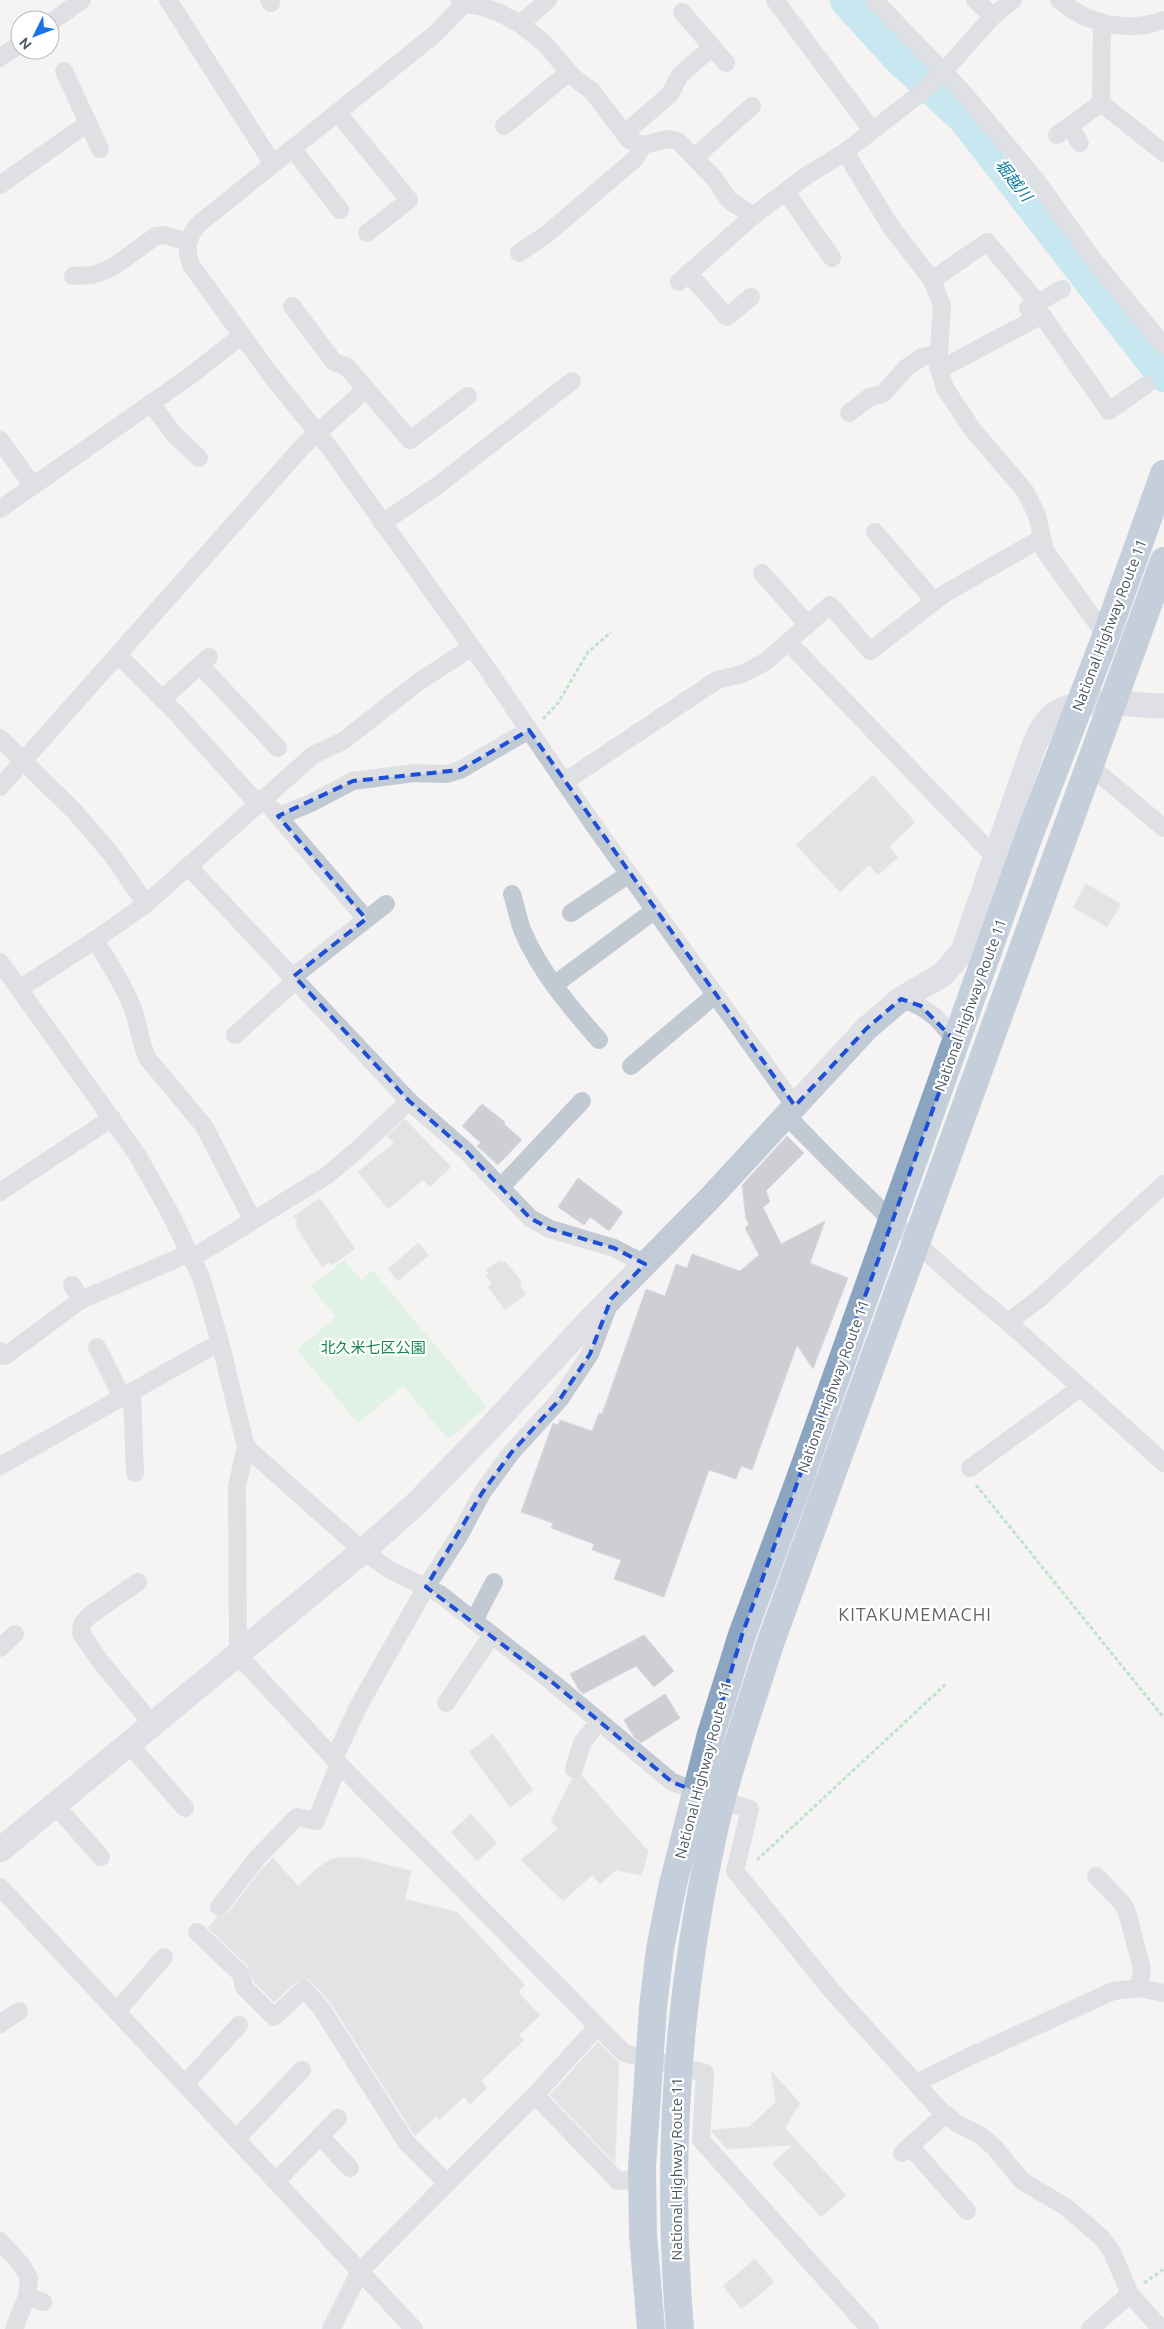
<svg xmlns="http://www.w3.org/2000/svg" width="1164" height="2329" font-family="Ubuntu,'Noto Sans JP',sans-serif">
<style>
.green{fill:#c3f1d5}
.lines{fill:none;stroke-linecap:round;stroke-linejoin:round}
.river{stroke:#90daee;stroke-width:36}
.building{fill:#cdcfd5;stroke:#d7d9de}
.path{stroke:#7ad0a6;stroke-width:3;stroke-dasharray:4 2.5;stroke-linecap:butt}
.street{stroke:#c1cad2;stroke-width:18}
.secondary{stroke:#c1cbd6;stroke-width:25}
.highway{stroke:#8ba5c1;stroke-width:28}
.marked{fill:none;stroke:#1d4ed8;stroke-width:4;stroke-dasharray:10 6;stroke-linejoin:round}
.labels{text-anchor:middle;dominant-baseline:central;stroke-width:4.5;stroke-linejoin:round;paint-order:stroke}
.street-label{font-size:15px;fill:#4a5661;stroke:#fff}
.park-label{font-size:15px;fill:#17864f;stroke:#fff}
.water-label{font-size:16px;font-style:italic;fill:#0c7c9b;stroke:#fff}
.quarter-label{font-size:18px;letter-spacing:1px;fill:#5f6368;stroke:#fff}
</style>
<rect width="100%" height="100%" fill="#f5f3f3"/>
<!-- green -->
<polygon class="green" points="344,1260 361,1280 372,1270 487,1407 448,1439 403,1386 358,1423 297,1350 336,1317 311,1287"/>
<g class="lines">
<!-- river -->
<polyline class="river" points="848,0 901,58 966,118 1164,374"/>
</g>
<!-- building -->
<g class="building">
<polygon points="873,775 915,822 889,847 898,857 878,875 869,865 840,892 796,845"/>
<polygon points="1086,884 1121,904 1107,927 1073,907"/>
<polygon points="482,1104 505,1122 504,1124 522,1140 498,1165 477,1146 481,1143 462,1126"/>
<polygon points="405,1119 451,1167 430,1187 423,1180 388,1209 358,1172 394,1143 387,1136"/>
<polygon points="787,1136 804,1153 766,1191 770,1202 763,1207 781,1244 825,1221 810,1263 848,1278 813,1369 797,1345 752,1470 741,1466 736,1479 709,1470 664,1597 614,1579 621,1560 592,1550 594,1544 551,1528 553,1523 521,1512 553,1423 558,1425 560,1420 592,1431 599,1413 602,1414 646,1289 665,1296 676,1264 687,1268 692,1254 740,1271 759,1255 745,1228 749,1224 746,1219 742,1185"/>
<polygon points="578,1178 623,1212 609,1231 590,1217 584,1225 558,1207"/>
<polygon points="320,1198 355,1249 332,1265 329,1262 322,1267 295,1224 298,1222 294,1216"/>
<polygon points="418,1243 429,1255 398,1281 388,1269"/>
<polygon points="500,1260 502,1263 505,1261 522,1282 519,1285 526,1294 505,1310 488,1287 492,1283 486,1276 489,1273 486,1270"/>
<polygon points="644,1635 674,1671 654,1687 636,1666 583,1694 579,1690 570,1674"/>
<polygon points="665,1694 680,1718 641,1743 634,1737 624,1720"/>
<polygon points="493,1734 533,1790 510,1807 469,1752"/>
<polygon points="582,1776 648,1851 642,1875 616,1870 600,1884 592,1875 563,1901 521,1860 558,1829 551,1821 572,1779"/>
<polygon points="471,1814 497,1843 477,1861 451,1832"/>
<polygon points="340,1857 360,1858 411,1871 405,1899 457,1912 525,1985 518,1992 540,2015 519,2035 524,2040 481,2081 487,2088 470,2104 464,2097 439,2120 436,2116 415,2136 330,2002 312,1982 307,1979 297,1981 274,2002 254,1982 248,1966 208,1928 217,1917 227,1914 262,1869 273,1858 298,1886 319,1867 329,1860"/>
<polygon points="598,2042 619,2063 615,2163 550,2095"/>
<polygon points="771,2071 800,2103 785,2128 846,2195 821,2217 772,2164 793,2145 727,2149 712,2132 712,2130 749,2127 776,2102"/>
<polygon points="755,2259 774,2282 742,2309 723,2286"/>
</g>
<g class="lines">
<!-- path -->
<g class="path">
<polyline points="543,719 558,703 588,652 611,632"/>
<polyline points="976,1485 1164,1718"/>
<polyline points="757,1860 947,1683"/>
<polyline points="1144,2283 1164,2269"/>
</g>
<!-- street -->
<g class="street">
<polyline points="168,0 273,164"/>
<polyline points="269,0 271,3"/>
<polyline points="459,0 464,4 480,6 500,13 520,24 544,43 573,77 592,91 629,140 643,145 668,139 678,141 714,178 729,200 753,216 806,176 845,152 922,92 944,71 993,16 1013,0"/>
<polyline points="775,0 872,130"/>
<polyline points="874,0 962,91 1036,180 1092,258 1164,346"/>
<polyline points="975,0 993,16"/>
<path d="M1059,0C1088,25 1128,33 1164,20"/>
<path d="M464,4L435,34L200,223C187,236 185,248 191,265L270,374L329,447L484,664L593,824L795,1106"/>
<polyline points="682,12 726,63"/>
<polyline points="50,23 82,0"/>
<polyline points="520,24 548,0"/>
<polyline points="0,58 20,44"/>
<polyline points="64,71 100,149"/>
<polyline points="1101,103 1164,153"/>
<polyline points="337,112 409,200 367,233"/>
<polyline points="504,126 569,72"/>
<polyline points="1069,126 1080,143"/>
<polyline points="624,134 670,94 680,75 712,47"/>
<polyline points="1057,135 1101,103 1102,22"/>
<polyline points="292,148 340,210"/>
<polyline points="845,152 891,227 932,280 942,306 938,366 945,388 972,429 1025,491 1037,515 1045,551 1106,636"/>
<polyline points="695,157 752,106"/>
<polyline points="0,185 88,123"/>
<polyline points="786,192 832,258"/>
<polyline points="519,253 547,234 635,159 643,145"/>
<polyline points="688,273 727,317 751,297"/>
<polyline points="73,276 93,275 113,267 156,236 165,235 187,242"/>
<polyline points="932,280 987,242 1038,303"/>
<polyline points="679,282 753,216"/>
<polyline points="292,306 334,362 347,367 410,440 468,396"/>
<polyline points="1028,308 1062,289"/>
<polyline points="939,370 1042,315 1109,411 1146,385"/>
<polyline points="151,403 173,433 199,458"/>
<polyline points="849,413 870,397 883,394 906,368 922,357 939,354"/>
<polyline points="0,440 33,486"/>
<polyline points="0,509 190,376 241,336"/>
<polyline points="382,523 437,486 572,381"/>
<polyline points="875,532 934,601"/>
<polyline points="762,573 808,625"/>
<polyline points="788,642 995,857"/>
<polyline points="118,655 177,714 258,804"/>
<polyline points="200,665 278,748"/>
<polyline points="162,699 209,657"/>
<polyline points="0,738 75,812 112,855 146,904"/>
<polyline points="1090,766 1164,828"/>
<polyline points="564,782 717,680 742,674 765,662 830,605 870,651 944,594 1042,538"/>
<polyline points="0,787 303,446 366,389"/>
<polyline points="272,809 366,919"/>
<polyline points="278,816 309,804 353,781 414,773 447,774 460,770 529,730"/>
<polyline points="188,866 409,1101 466,1151 530,1218 550,1229 614,1248 645,1264"/>
<path d="M512,894C516,906 518,920 523,932C541,973 570,1007 599,1040"/>
<polyline points="571,913 629,874"/>
<path d="M95,940C108,961 122,982 131,1004C139,1022 139,1042 148,1059L204,1126L253,1221"/>
<polyline points="0,962 138,1156 171,1215 201,1277 220,1342 246,1447 237,1486 238,1655 339,1764 624,2053 705,2073 701,2140 870,2329"/>
<polyline points="294,976 386,904"/>
<polyline points="554,985 655,910"/>
<polyline points="19,989 95,940 146,904 313,755 343,741 417,683 472,647"/>
<path d="M901,999C930,1008 939,1019 957,1043"/>
<polyline points="235,1035 297,979"/>
<polyline points="631,1066 715,995"/>
<path d="M787,1116C857,1189 930,1259 1008,1322L1040,1298L1164,1184"/>
<polyline points="501,1187 582,1101"/>
<polyline points="0,1192 112,1118"/>
<polyline points="192,1258 326,1176 357,1150 409,1101"/>
<polyline points="72,1285 81,1300"/>
<polyline points="1008,1322 1164,1463"/>
<polyline points="97,1347 122,1397"/>
<polyline points="0,1351 5,1356 81,1300 190,1253"/>
<polyline points="132,1392 135,1473"/>
<polyline points="246,1447 363,1551 390,1570 440,1594 552,1682 672,1782 722,1801 750,1809 735,1871 832,1991 940,2110 958,2124 980,2135 995,2148 1022,2181 1066,2207 1101,2237 1112,2252 1130,2294 1161,2329"/>
<polyline points="0,1466 220,1342"/>
<polyline points="970,1468 1080,1388"/>
<polyline points="138,1582 89,1616 82,1624 81,1633 100,1661 153,1725"/>
<polyline points="474,1621 494,1582"/>
<polyline points="0,1648 15,1634"/>
<polyline points="446,1703 492,1635"/>
<polyline points="129,1744 185,1808"/>
<polyline points="334,1759 358,1707 426,1587 459,1536 482,1493 511,1453 560,1399 590,1354 608,1307"/>
<polyline points="574,1769 582,1743 599,1721"/>
<polyline points="55,1805 101,1857"/>
<polyline points="1096,1876 1123,1904 1127,1912 1142,1969 1139,1988"/>
<polyline points="0,1887 414,2329"/>
<polyline points="219,1907 258,1857 297,1817 316,1821 339,1764"/>
<polyline points="197,1932 241,1974 244,1987 274,2017 304,1989 321,2008 406,2142 447,2183"/>
<polyline points="117,2011 164,1957"/>
<polyline points="0,2024 19,2011"/>
<polyline points="916,2083 971,2056 1113,1991 1139,1988 1164,1993"/>
<polyline points="185,2084 239,2025"/>
<polyline points="535,2095 618,2181 643,2179"/>
<polyline points="320,2136 350,2168"/>
<polyline points="236,2139 302,2070"/>
<polyline points="910,2146 967,2211"/>
<polyline points="902,2153 946,2114"/>
<polyline points="276,2181 338,2118"/>
<polyline points="0,2241 21,2264 29,2278 27,2296"/>
<polyline points="14,2329 27,2296 43,2302"/>
<polyline points="331,2329 360,2271 535,2095 597,2027"/>
<polyline points="1090,2329 1130,2294"/>
</g>
<!-- secondary -->
<path class="secondary" d="M0,1850L363,1551L418,1502L489,1429L588,1322L712,1196L867,1028L901,999L942,975L963,951L1034,745C1039,735 1043,724 1052,716C1078,694 1132,706 1164,706"/>
<!-- highway -->
<g class="highway">
<polyline points="651,2329 643,2235 642,2167 653,2008 660,1949 672,1888 711,1734 742,1635 797,1487 1029,836 1106,636 1164,474"/>
<path d="M680,2329C666,2164 676,2006 711,1844C725,1776 749,1710 770,1644L1164,561"/>
</g>
</g>
<!-- marked area -->
<path d="M0 0H1164V2329H0ZM529,730L795,1106L867,1028L901,999L921,1006L957,1043L742,1635L695,1791L672,1782L552,1682L426,1587L482,1493L511,1453L560,1399L590,1354L611,1299L645,1264L614,1248L550,1229L530,1218L466,1151L409,1101L294,976L366,919L278,816L353,781L460,770Z" fill="#f5f3f3" fill-opacity=".55" fill-rule="evenodd"/>
<path class="marked" d="M529,730L795,1106L867,1028L901,999L921,1006L957,1043L742,1635L695,1791L672,1782L552,1682L426,1587L482,1493L511,1453L560,1399L590,1354L611,1299L645,1264L614,1248L550,1229L530,1218L466,1151L409,1101L294,976L366,919L278,816L353,781L460,770Z"/>
<g class="labels">
<!-- street labels -->
<g class="street-label">
<text transform="translate(1109 625) rotate(-69)">National Highway Route 11</text>
<text transform="translate(970 1005) rotate(-70)">National Highway Route 11</text>
<text transform="translate(833 1386) rotate(-70)">National Highway Route 11</text>
<text transform="translate(703 1770) rotate(-75)">National Highway Route 11</text>
<text transform="translate(676 2169) rotate(-90)">National Highway Route 11</text>
</g>
<!-- park labels -->
<g class="park-label">
<text x="373" y="1347">北久米七区公園</text>
</g>
<!-- water labels -->
<g class="water-label">
<text transform="translate(1014 180) rotate(52)">堀越川</text>
</g>
<!-- quarter labels -->
<g class="quarter-label">
<text x="915" y="1614">KITAKUMEMACHI</text>
</g>
</g>
<!-- north arrow -->
<g transform="translate(35 35) rotate(228)"><circle r="24" fill="#ffffff" stroke="#b7bbc0"/>
<path d="M0-4L9 19L0 12L-9 19Z" fill="#1a73e8"/>
<text y="-8" font-size="14" font-weight="bold" text-anchor="middle" fill="#4a5661">N</text>
</g>
</svg>
